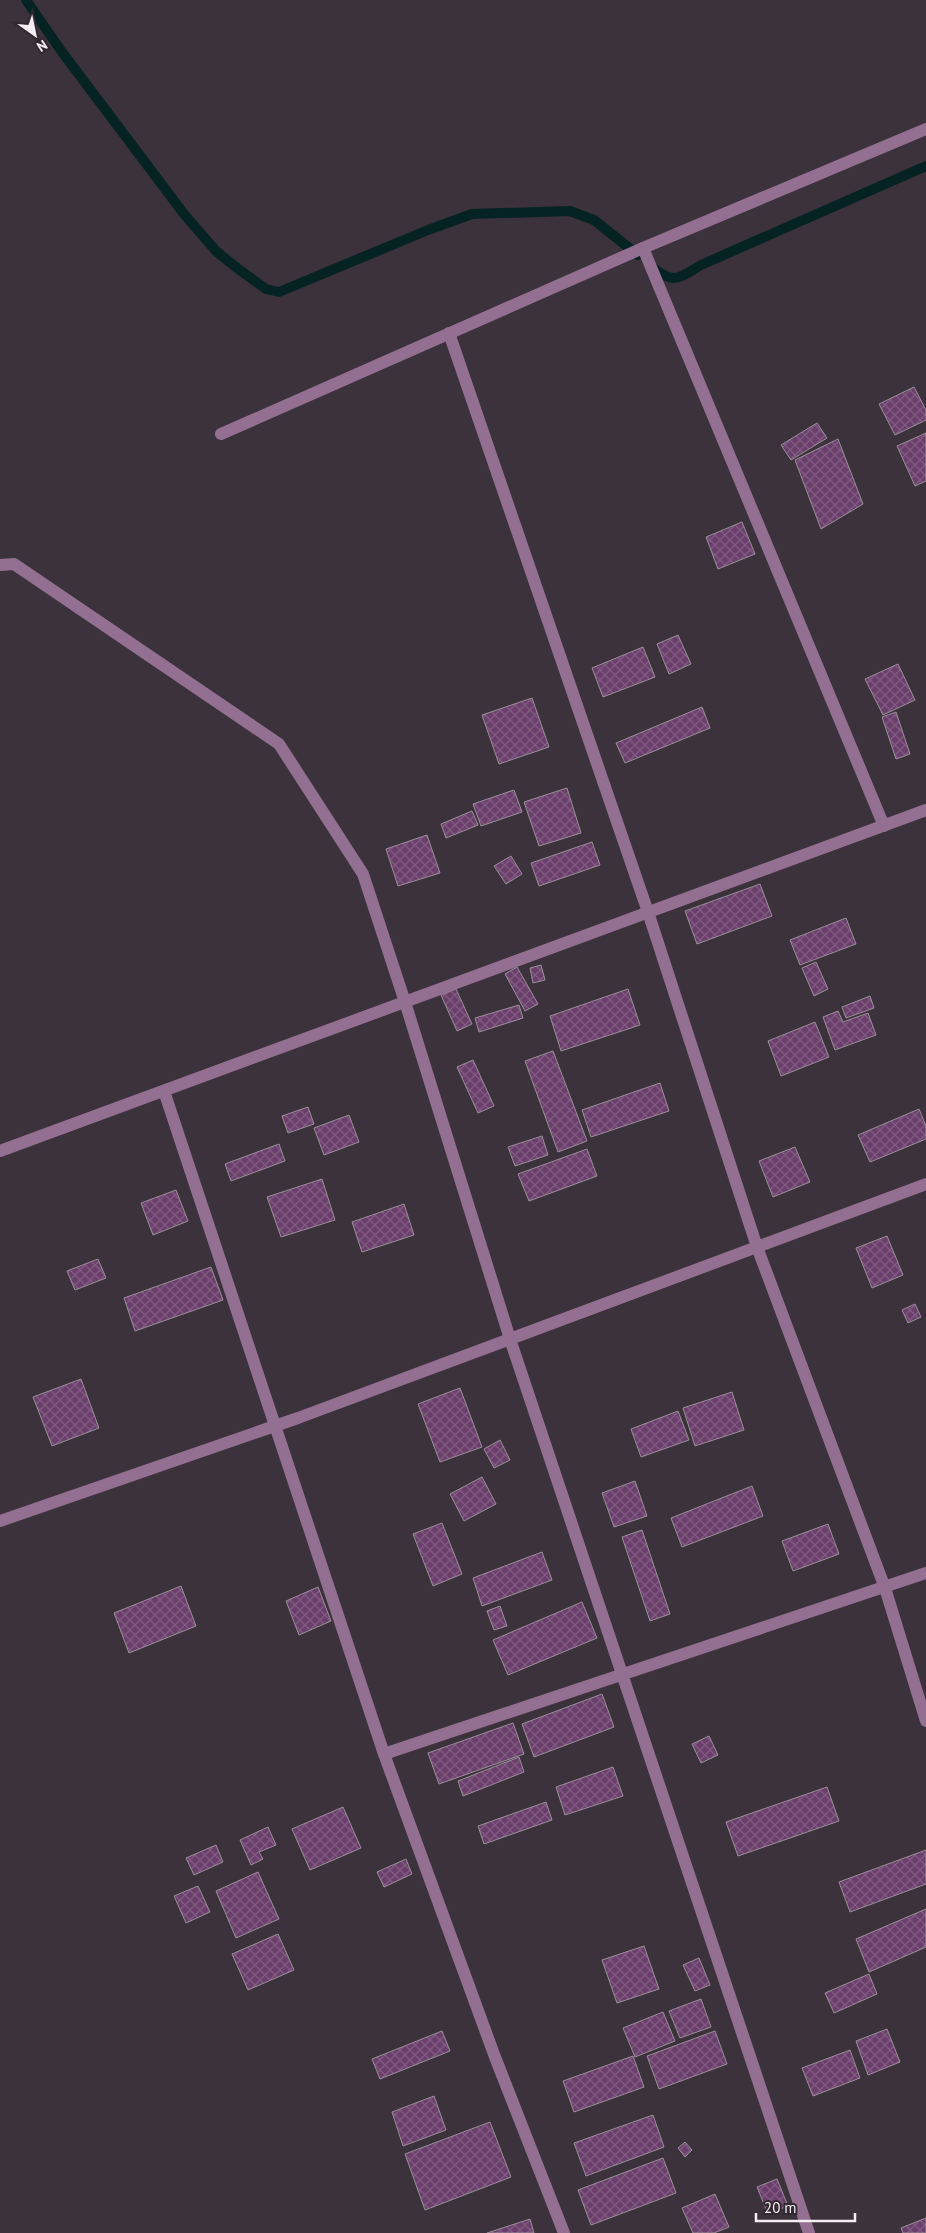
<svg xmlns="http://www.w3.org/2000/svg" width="926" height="2233" font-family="'PT Sans',sans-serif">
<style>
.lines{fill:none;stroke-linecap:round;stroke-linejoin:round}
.stream{stroke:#052322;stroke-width:10}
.building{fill:url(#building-cross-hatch);stroke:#9a8f99}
.minor{stroke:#936f92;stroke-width:12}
</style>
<defs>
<pattern id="building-cross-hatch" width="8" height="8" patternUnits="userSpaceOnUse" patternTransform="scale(1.25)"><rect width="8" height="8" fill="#6b3f6b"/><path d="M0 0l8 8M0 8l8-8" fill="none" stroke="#815b81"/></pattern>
</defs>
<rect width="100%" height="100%" fill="#3c323b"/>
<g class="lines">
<!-- stream -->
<g class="stream">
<polyline points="26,0 62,52 184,214 216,251 237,268 266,289 279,292 428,230 472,214 570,211 594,220 638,255"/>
<path d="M651,266C674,285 677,279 701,265L926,166"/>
</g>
</g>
<!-- building -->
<g class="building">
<polygon points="914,387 926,410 926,420 895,435 879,404"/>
<polygon points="817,423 827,438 791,460 781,445"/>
<polygon points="926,433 926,481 915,486 897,446"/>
<polygon points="838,439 863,504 821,529 795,460"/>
<polygon points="742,522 755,554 718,569 706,537"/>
<polygon points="678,635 691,664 669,674 657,644"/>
<polygon points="643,647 655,677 603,697 592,668"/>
<polygon points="898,664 915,700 883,715 865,679"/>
<polygon points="532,698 549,747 499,764 482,715"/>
<polygon points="702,707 710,728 625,763 616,743"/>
<polygon points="896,712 910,754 896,759 882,717"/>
<polygon points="567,788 581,833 539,846 524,802"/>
<polygon points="514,790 522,812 481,826 473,804"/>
<polygon points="472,811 478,825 446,838 441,824"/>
<polygon points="427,835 440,873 398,886 386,849"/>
<polygon points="592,842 600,865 539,886 531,863"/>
<polygon points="511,856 522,874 506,884 494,866"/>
<polygon points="760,884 772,916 697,944 685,911"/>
<polygon points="846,918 856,944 800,965 790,940"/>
<polygon points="816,962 828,989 814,996 802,968"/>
<polygon points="541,965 545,980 533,983 530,968"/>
<polygon points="517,967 538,1004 525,1011 505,974"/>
<polygon points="456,989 472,1024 457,1031 441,995"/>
<polygon points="628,989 640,1025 561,1051 550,1016"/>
<polygon points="870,996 874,1008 846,1018 842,1007"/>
<polygon points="519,1005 523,1018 479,1032 475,1018"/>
<polygon points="838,1011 843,1022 868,1013 876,1035 835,1050 823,1017"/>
<polygon points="815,1022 829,1057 781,1076 768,1041"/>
<polygon points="553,1051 587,1141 558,1152 525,1061"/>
<polygon points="473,1060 494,1106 478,1113 457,1067"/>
<polygon points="660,1083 669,1111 591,1137 582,1110"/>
<polygon points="308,1107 314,1124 288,1133 282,1116"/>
<polygon points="919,1109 926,1126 926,1139 870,1162 858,1135"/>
<polygon points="349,1115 359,1142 324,1155 314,1128"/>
<polygon points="542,1136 548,1155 515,1166 508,1147"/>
<polygon points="279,1144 285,1161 231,1181 225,1164"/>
<polygon points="795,1147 810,1182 773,1197 759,1161"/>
<polygon points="587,1149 597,1176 529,1201 518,1174"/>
<polygon points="322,1179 335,1220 281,1237 267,1197"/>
<polygon points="176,1190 188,1221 153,1235 141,1203"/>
<polygon points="404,1204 414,1235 362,1252 352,1222"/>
<polygon points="887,1236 903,1275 872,1288 856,1248"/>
<polygon points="98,1259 106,1278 75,1290 67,1271"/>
<polygon points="211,1267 223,1300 135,1331 124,1298"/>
<polygon points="915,1304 921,1317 908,1323 902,1310"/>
<polygon points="81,1379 99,1428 52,1446 33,1397"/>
<polygon points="460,1388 482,1447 440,1462 418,1404"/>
<polygon points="732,1392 744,1430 695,1446 683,1408"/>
<polygon points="678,1411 689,1440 641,1457 631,1429"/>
<polygon points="500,1440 510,1460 494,1468 484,1449"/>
<polygon points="482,1477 496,1504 464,1521 450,1494"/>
<polygon points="635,1481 647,1516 614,1527 602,1493"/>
<polygon points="752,1486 763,1516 682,1547 671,1518"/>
<polygon points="442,1523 462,1574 433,1586 413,1534"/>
<polygon points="828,1524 839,1554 793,1571 782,1541"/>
<polygon points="642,1530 670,1614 650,1621 622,1537"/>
<polygon points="542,1552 552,1580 482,1606 473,1578"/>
<polygon points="181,1586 196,1626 129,1653 114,1613"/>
<polygon points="318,1587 331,1621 299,1635 286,1601"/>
<polygon points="582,1602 597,1638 508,1675 493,1640"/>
<polygon points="500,1606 507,1626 494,1630 487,1611"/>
<polygon points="602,1694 614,1727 534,1757 522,1724"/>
<polygon points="513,1723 524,1754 439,1784 428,1753"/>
<polygon points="709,1736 718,1755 701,1763 692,1744"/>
<polygon points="519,1757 524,1772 463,1796 458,1781"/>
<polygon points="613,1767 623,1796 565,1815 556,1787"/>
<polygon points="827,1787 839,1821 738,1856 726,1822"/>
<polygon points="546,1802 552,1820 484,1844 478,1826"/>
<polygon points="343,1807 361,1848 310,1870 292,1829"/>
<polygon points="268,1827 276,1845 259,1852 263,1859 251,1865 240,1840"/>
<polygon points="216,1845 223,1862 194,1875 186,1858"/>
<polygon points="926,1850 926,1884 850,1912 839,1882"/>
<polygon points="406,1859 412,1874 384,1887 377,1872"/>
<polygon points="258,1872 279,1919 236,1938 216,1891"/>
<polygon points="198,1886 210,1912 186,1923 174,1896"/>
<polygon points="926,1909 926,1947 869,1972 856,1939"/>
<polygon points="278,1934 294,1970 248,1990 232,1954"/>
<polygon points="644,1946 659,1989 617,2003 602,1960"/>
<polygon points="699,1958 710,1985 695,1991 683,1965"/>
<polygon points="869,1974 877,1994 834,2013 825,1993"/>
<polygon points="701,1999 711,2027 680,2038 669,2011"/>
<polygon points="663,2012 675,2041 635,2057 623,2028"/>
<polygon points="887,2029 900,2062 868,2075 856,2041"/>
<polygon points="442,2031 450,2051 380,2079 372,2059"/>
<polygon points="715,2031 727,2064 659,2089 647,2056"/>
<polygon points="850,2050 860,2078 813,2096 802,2068"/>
<polygon points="633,2056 644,2087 574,2112 563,2081"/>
<polygon points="434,2096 446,2130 403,2146 392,2112"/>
<polygon points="653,2115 664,2147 586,2176 574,2143"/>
<polygon points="490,2122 511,2177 425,2210 405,2154"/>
<polygon points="685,2142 692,2150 685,2157 678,2148"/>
<polygon points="663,2158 676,2193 591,2225 578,2190"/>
<polygon points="777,2179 788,2206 768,2214 757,2187"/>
<polygon points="715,2194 729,2227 714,2233 693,2233 682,2208"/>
<polygon points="926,2218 926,2233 903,2233 901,2228"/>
<polygon points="530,2219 534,2233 487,2233"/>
</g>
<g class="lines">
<!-- minor -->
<g class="minor">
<polyline points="643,248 884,826"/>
<polyline points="449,333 648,912 757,1247 885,1588 926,1721"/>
<polyline points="221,434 643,248 926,129"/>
<polyline points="0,565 14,564 279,744 363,874 405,1002 510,1339 809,2233"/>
<polyline points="164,1091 384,1754 495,2057 564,2233"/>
<polyline points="0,1151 926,810"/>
<polyline points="0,1521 298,1418 926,1184"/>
<polyline points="384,1754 926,1573"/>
</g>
</g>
<!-- north arrow -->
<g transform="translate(35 35) rotate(147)" stroke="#312831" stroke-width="4" paint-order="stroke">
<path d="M0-4L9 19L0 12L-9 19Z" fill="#f4eef3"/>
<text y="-8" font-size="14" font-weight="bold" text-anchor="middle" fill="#f4eef3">N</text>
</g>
<!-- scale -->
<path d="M756 2213v8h99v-8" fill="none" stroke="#f4eef3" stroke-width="2.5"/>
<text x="764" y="2213" font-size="15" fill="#f4eef3" stroke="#312831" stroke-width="4" paint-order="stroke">20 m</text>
</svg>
